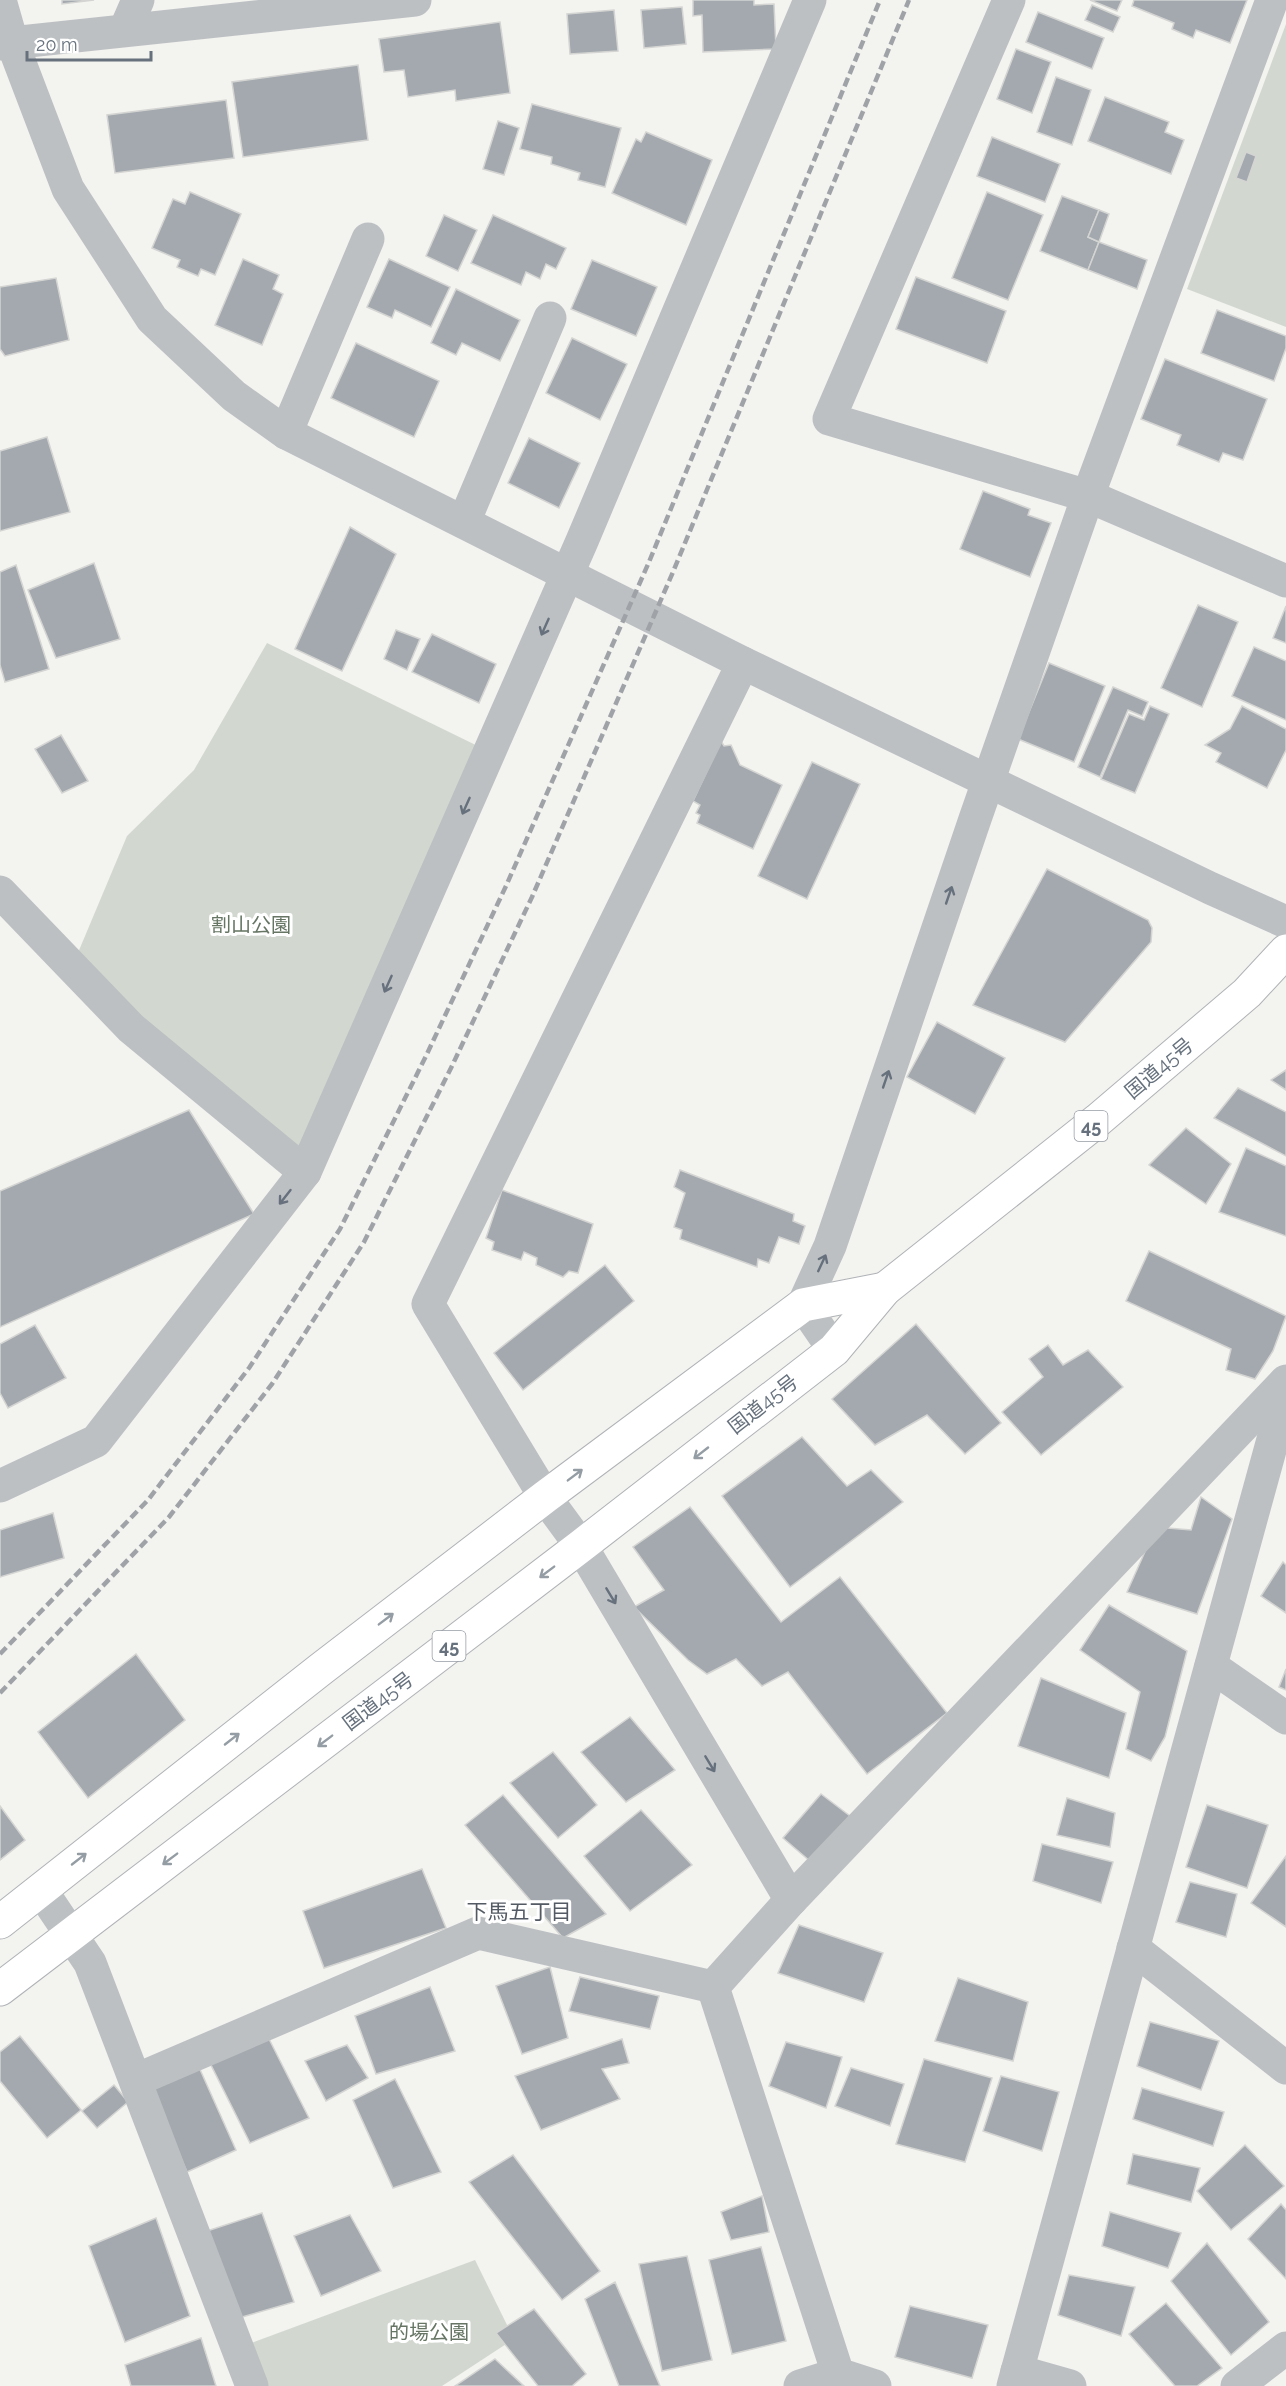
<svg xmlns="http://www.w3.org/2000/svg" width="1286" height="2386" font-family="Raleway,'Noto Sans JP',sans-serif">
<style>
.green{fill:#d2d8d0}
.building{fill:#a3a9ae;stroke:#d4d5d3;stroke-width:1.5}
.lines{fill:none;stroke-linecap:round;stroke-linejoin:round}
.highway-casing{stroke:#b0b3b6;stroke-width:35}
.minor{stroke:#bdc0c3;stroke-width:33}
.highway{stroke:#fff;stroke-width:33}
.rail{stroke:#9fa3a8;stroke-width:4.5;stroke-dasharray:9 4.5;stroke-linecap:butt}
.oneway{stroke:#66717d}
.oneway2{stroke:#949ca4}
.labels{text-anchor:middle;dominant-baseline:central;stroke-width:6;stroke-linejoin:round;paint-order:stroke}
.shield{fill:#fff;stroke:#949ca4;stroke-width:1.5}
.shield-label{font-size:18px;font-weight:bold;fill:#66717d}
.park-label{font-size:20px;fill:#667564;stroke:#fff}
.street-label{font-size:20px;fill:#66717d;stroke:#fff}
.neighbourhood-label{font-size:21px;fill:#535a63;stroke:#fff}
</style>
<rect width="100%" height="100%" fill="#f3f3f0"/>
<!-- green -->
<g class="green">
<polygon points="1286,24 1286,327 1187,289"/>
<polygon points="267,643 490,752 305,1172 72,967 127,836 194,770"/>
<polygon points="475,2260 514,2339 442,2386 252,2386 238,2348"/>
</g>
<!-- building -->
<g class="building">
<polygon points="62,0 94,0 62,4"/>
<polygon points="693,0 754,0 754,5 774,4 776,49 703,52 702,15 693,16"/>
<polygon points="1090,0 1122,0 1117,11"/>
<polygon points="1134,0 1247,0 1230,43 1196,30 1193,38 1172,29 1174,23 1132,6"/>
<polygon points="1092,5 1120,17 1113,32 1085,20"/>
<polygon points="682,7 686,44 644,48 641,10"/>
<polygon points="614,10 618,51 570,54 567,14"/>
<polygon points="1038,12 1104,38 1092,69 1026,42"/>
<polygon points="500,22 510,93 456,101 455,90 408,97 404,70 384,72 379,39"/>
<polygon points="1016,49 1051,62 1032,113 997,99"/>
<polygon points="358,65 368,140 243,157 232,82"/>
<polygon points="1056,77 1091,90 1072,145 1037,132"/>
<polygon points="1105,97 1169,122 1165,132 1184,140 1171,174 1088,141"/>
<polygon points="226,100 234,158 115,173 107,115"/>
<polygon points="532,104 621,128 605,187 578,180 580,173 551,164 552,157 520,149"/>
<polygon points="498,121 519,128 504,175 483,169"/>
<polygon points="646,132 712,160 686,225 612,193 636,139 641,142"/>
<polygon points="992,137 1060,164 1045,202 977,176"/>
<polygon points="1246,152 1256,156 1247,182 1236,178"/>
<polygon points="190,192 241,214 215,275 201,269 198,276 177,267 180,260 152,248 173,199 185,204"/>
<polygon points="987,192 1043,215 1008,300 952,278"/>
<polygon points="1062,196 1099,210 1088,237 1099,242 1088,270 1040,251"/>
<polygon points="1099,210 1109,214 1099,242 1088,237"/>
<polygon points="444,215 477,230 458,271 426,256"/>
<polygon points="493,215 566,248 556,269 546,264 540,279 526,272 521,285 471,263"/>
<polygon points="1099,242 1147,260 1137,289 1088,270"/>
<polygon points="243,259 279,275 273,289 283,294 262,345 215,325"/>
<polygon points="389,259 450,287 431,327 395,310 392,318 367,307"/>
<polygon points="592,260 657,287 636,336 571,309"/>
<polygon points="916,277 1006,311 987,363 896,329"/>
<polygon points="56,278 69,340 5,356 0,349 0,287"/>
<polygon points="456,289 520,320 500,361 462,343 456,355 431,343"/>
<polygon points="1217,310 1286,336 1286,348 1274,381 1201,353"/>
<polygon points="572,338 627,364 600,420 546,393"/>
<polygon points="356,343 439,381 414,437 331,398"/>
<polygon points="1165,359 1267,399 1243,460 1223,453 1219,462 1177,445 1181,435 1141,419"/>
<polygon points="47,437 70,512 0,531 0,451"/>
<polygon points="529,438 580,463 559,508 508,483"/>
<polygon points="983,491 1030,509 1028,515 1051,523 1030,577 960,549"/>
<polygon points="350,527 396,554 342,671 295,649"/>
<polygon points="94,563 120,639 56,658 28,590"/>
<polygon points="16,565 49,669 5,682 0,665 0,572"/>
<polygon points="1198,605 1238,622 1202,707 1161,688"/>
<polygon points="1286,606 1286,643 1273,638"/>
<polygon points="396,630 420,639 407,670 384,659"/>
<polygon points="432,634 496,664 479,703 412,672"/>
<polygon points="1254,647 1286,661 1286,720 1232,696"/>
<polygon points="1049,663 1105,686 1074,762 1018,739"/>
<polygon points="1113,687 1148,702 1142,716 1128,710 1100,777 1078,767"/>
<polygon points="1150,706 1169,714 1135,793 1101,779 1129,714 1144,720"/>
<polygon points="1242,706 1286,729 1286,750 1267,788 1216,762 1221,753 1205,745 1230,729"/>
<polygon points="61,735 88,781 62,793 35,749"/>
<polygon points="721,741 724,746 731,745 740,765 782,785 753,849 697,823 700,815 696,813 700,805 693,801"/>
<polygon points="812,762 860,784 807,899 758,876"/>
<polygon points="1047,869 1148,920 1152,928 1151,942 1065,1042 973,1005"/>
<polygon points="937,1022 1005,1058 975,1114 907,1077"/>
<polygon points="1286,1070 1286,1090 1271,1080"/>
<polygon points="1238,1088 1286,1112 1286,1156 1214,1118"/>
<polygon points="189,1110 254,1214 0,1327 0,1191"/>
<polygon points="1186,1128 1231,1164 1206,1204 1149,1165"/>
<polygon points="1246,1148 1286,1166 1286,1236 1219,1212"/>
<polygon points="680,1170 794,1214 793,1221 805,1226 799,1244 779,1237 769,1263 758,1259 757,1267 680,1239 682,1230 674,1227 685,1193 674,1187"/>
<polygon points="502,1190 593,1224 578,1273 569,1271 563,1277 536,1265 537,1258 524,1252 521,1260 492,1250 494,1242 486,1238"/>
<polygon points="1149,1251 1286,1316 1273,1351 1255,1379 1226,1370 1231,1349 1126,1301"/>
<polygon points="605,1265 634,1301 523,1390 494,1353"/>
<polygon points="916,1324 1001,1423 965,1454 927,1415 875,1445 832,1399"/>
<polygon points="35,1325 66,1378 8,1408 0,1393 0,1344"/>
<polygon points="1048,1345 1063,1365 1088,1350 1123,1387 1041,1455 1002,1412 1043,1377 1029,1359"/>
<polygon points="802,1437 847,1486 871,1470 903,1502 790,1587 722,1496"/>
<polygon points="1201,1497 1232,1519 1197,1614 1127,1592 1156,1527 1191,1530"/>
<polygon points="690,1507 781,1622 840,1577 947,1713 867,1774 788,1672 762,1686 736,1659 707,1674 688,1660 634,1607 664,1590 633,1547"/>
<polygon points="53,1513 64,1558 0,1577 0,1530"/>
<polygon points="1283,1562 1286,1565 1286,1613 1261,1596"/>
<polygon points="1109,1605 1187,1651 1165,1737 1151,1761 1126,1749 1140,1692 1080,1650"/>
<polygon points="136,1654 185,1720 88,1798 38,1732"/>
<polygon points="1286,1669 1286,1690 1279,1687"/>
<polygon points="1041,1678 1126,1713 1109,1778 1018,1746"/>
<polygon points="630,1717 675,1770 626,1802 581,1752"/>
<polygon points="553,1752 597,1805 558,1838 510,1783"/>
<polygon points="821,1794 854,1819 811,1862 783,1838"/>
<polygon points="503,1795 606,1914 563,1938 465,1825"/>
<polygon points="1067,1798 1115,1813 1110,1847 1057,1835"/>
<polygon points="1207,1805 1268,1825 1247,1888 1186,1867"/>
<polygon points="0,1806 25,1840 0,1860"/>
<polygon points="641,1810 692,1865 630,1911 584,1856"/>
<polygon points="1042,1844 1113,1862 1101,1903 1033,1881"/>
<polygon points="1286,1856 1286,1927 1251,1903"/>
<polygon points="422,1869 446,1928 324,1968 303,1911"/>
<polygon points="1190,1882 1237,1894 1226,1937 1176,1922"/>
<polygon points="799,1925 883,1953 864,2002 778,1973"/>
<polygon points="550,1967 568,2038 522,2054 496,1986"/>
<polygon points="580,1977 659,1996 650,2029 569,2011"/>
<polygon points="958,1978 1028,2002 1013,2061 935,2041"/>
<polygon points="430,1987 455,2051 376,2074 355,2016"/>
<polygon points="1150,2022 1219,2041 1201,2090 1137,2066"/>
<polygon points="20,2036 81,2110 47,2138 0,2081 0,2052"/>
<polygon points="268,2037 309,2118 250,2143 210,2063"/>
<polygon points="622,2039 629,2063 602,2069 620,2099 541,2130 515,2076"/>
<polygon points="786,2042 842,2057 826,2108 769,2086"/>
<polygon points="347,2045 368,2078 326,2101 305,2061"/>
<polygon points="924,2059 992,2078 965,2162 896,2144"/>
<polygon points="198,2065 236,2150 187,2172 149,2086"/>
<polygon points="851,2068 904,2084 890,2126 835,2106"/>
<polygon points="1001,2076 1059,2092 1042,2151 983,2131"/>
<polygon points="395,2079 441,2172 393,2188 353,2100"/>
<polygon points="114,2085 128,2102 97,2128 82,2111"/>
<polygon points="1142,2088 1224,2112 1213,2146 1133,2119"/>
<polygon points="1245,2145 1284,2186 1231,2230 1197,2191"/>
<polygon points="1133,2154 1200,2168 1191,2202 1127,2184"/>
<polygon points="513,2155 600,2271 562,2300 469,2182"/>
<polygon points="762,2196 769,2232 731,2240 721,2212"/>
<polygon points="1281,2204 1286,2210 1286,2279 1248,2239"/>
<polygon points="1110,2212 1181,2233 1168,2268 1102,2246"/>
<polygon points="262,2213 294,2302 235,2319 204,2232"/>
<polygon points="350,2215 381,2271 321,2296 294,2236"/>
<polygon points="156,2218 190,2316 125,2342 89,2246"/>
<polygon points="1207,2243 1269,2322 1231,2355 1171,2281"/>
<polygon points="761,2247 786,2341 732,2354 709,2260"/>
<polygon points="687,2256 712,2360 662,2371 639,2264"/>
<polygon points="1069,2275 1135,2287 1121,2336 1058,2315"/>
<polygon points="615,2282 660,2386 619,2386 585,2299"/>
<polygon points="1166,2303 1222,2368 1197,2386 1175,2386 1129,2334"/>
<polygon points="910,2306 988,2325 972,2378 895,2357"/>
<polygon points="534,2309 586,2374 572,2386 538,2386 496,2333"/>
<polygon points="201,2338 216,2386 131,2386 125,2365"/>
<polygon points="495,2359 524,2386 455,2386"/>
</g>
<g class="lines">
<!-- highway casing -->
<g class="highway-casing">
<g id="highway">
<polyline points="0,1922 321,1669 545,1497 803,1305 885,1289"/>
<polyline points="0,1989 581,1546 834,1350 885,1289 1098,1120 1247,993 1286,951"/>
</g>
</g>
<!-- minor -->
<g class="minor">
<polyline points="0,0 12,42 68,189 152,319 234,396 286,433 743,663 1210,888 1286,922"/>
<polyline points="1009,0 829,419 1088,496 1286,581"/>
<polyline points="125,30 138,0"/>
<polyline points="0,44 415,0"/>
<polyline points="286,433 368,239"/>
<polyline points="464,522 550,318"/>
<polyline points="743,663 428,1304 545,1497 581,1546 791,1900"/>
<polyline points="0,892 131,1028 305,1172"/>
<polyline points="834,1350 803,1305 830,1246 975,819 1088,496 1272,0"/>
<polyline points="0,1486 96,1441 305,1172 582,541 810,0"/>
<polyline points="1211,1666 1286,1718"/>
<polyline points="41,1890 90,1963 252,2386"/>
<polyline points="1133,1948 1286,2068"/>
<polyline points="136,2080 478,1933 713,1987"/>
<polyline points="1017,2371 1070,2386"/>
<polyline points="800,2386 838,2374"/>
<polyline points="875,2386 838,2374 713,1987 791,1900 1286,1381"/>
<polyline points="1013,2386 1286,1392"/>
<polyline points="1237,2386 1286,2348"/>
</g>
<!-- highway -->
<use href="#highway" class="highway"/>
<!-- rail -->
<g class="rail">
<polyline points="0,1654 148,1500 249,1368 340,1229 426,1056 506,886 649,562 880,0"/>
<polyline points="0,1693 169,1517 272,1384 364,1242 451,1068 532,897 673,572 909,0"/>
</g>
</g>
<!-- one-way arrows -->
<defs><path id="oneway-shaft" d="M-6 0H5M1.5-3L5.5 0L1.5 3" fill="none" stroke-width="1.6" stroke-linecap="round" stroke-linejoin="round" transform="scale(1.5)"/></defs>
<g class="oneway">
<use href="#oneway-shaft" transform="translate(545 627) rotate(114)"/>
<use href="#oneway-shaft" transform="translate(466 806) rotate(114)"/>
<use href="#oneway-shaft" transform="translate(949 895) rotate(-71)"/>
<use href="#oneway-shaft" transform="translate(388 984) rotate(114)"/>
<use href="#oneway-shaft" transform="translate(886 1079) rotate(-71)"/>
<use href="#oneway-shaft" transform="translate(285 1197) rotate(128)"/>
<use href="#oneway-shaft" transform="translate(822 1263) rotate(-65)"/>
<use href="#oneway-shaft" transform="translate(611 1596) rotate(59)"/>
<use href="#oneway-shaft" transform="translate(710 1764) rotate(59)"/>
</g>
<g class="oneway2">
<use href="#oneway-shaft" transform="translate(701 1453) rotate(142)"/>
<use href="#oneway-shaft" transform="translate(575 1475) rotate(-37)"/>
<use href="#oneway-shaft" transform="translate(547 1572) rotate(143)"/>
<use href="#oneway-shaft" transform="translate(386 1619) rotate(-37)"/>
<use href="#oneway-shaft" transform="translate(232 1739) rotate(-38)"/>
<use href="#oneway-shaft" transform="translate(325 1741) rotate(143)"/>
<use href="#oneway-shaft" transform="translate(79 1859) rotate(-38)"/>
<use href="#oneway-shaft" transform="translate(170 1859) rotate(143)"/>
</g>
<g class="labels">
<!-- shield labels -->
<g class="shield">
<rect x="1074.5" y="1111" width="33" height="30" rx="4.5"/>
<rect x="432.5" y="1631" width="33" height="30" rx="4.5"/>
</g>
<g class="shield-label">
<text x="1091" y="1126">45</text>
<text x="449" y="1646">45</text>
</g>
<!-- park labels -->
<g class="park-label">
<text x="251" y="925">割山公園</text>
<text x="429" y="2332">的場公園</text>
</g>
<!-- street labels -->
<g class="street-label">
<text transform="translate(1159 1068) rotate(-40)">国道45号</text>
<text transform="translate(763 1404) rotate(-38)">国道45号</text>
<text transform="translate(378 1701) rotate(-37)">国道45号</text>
</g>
<!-- neighbourhood labels -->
<g class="neighbourhood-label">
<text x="519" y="1911">下馬五丁目</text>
</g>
</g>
<!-- scale -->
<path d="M27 51v9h124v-9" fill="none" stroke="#66717d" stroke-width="3"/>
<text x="36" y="51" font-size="18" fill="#66717d" stroke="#ffffff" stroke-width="4.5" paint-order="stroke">20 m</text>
</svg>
